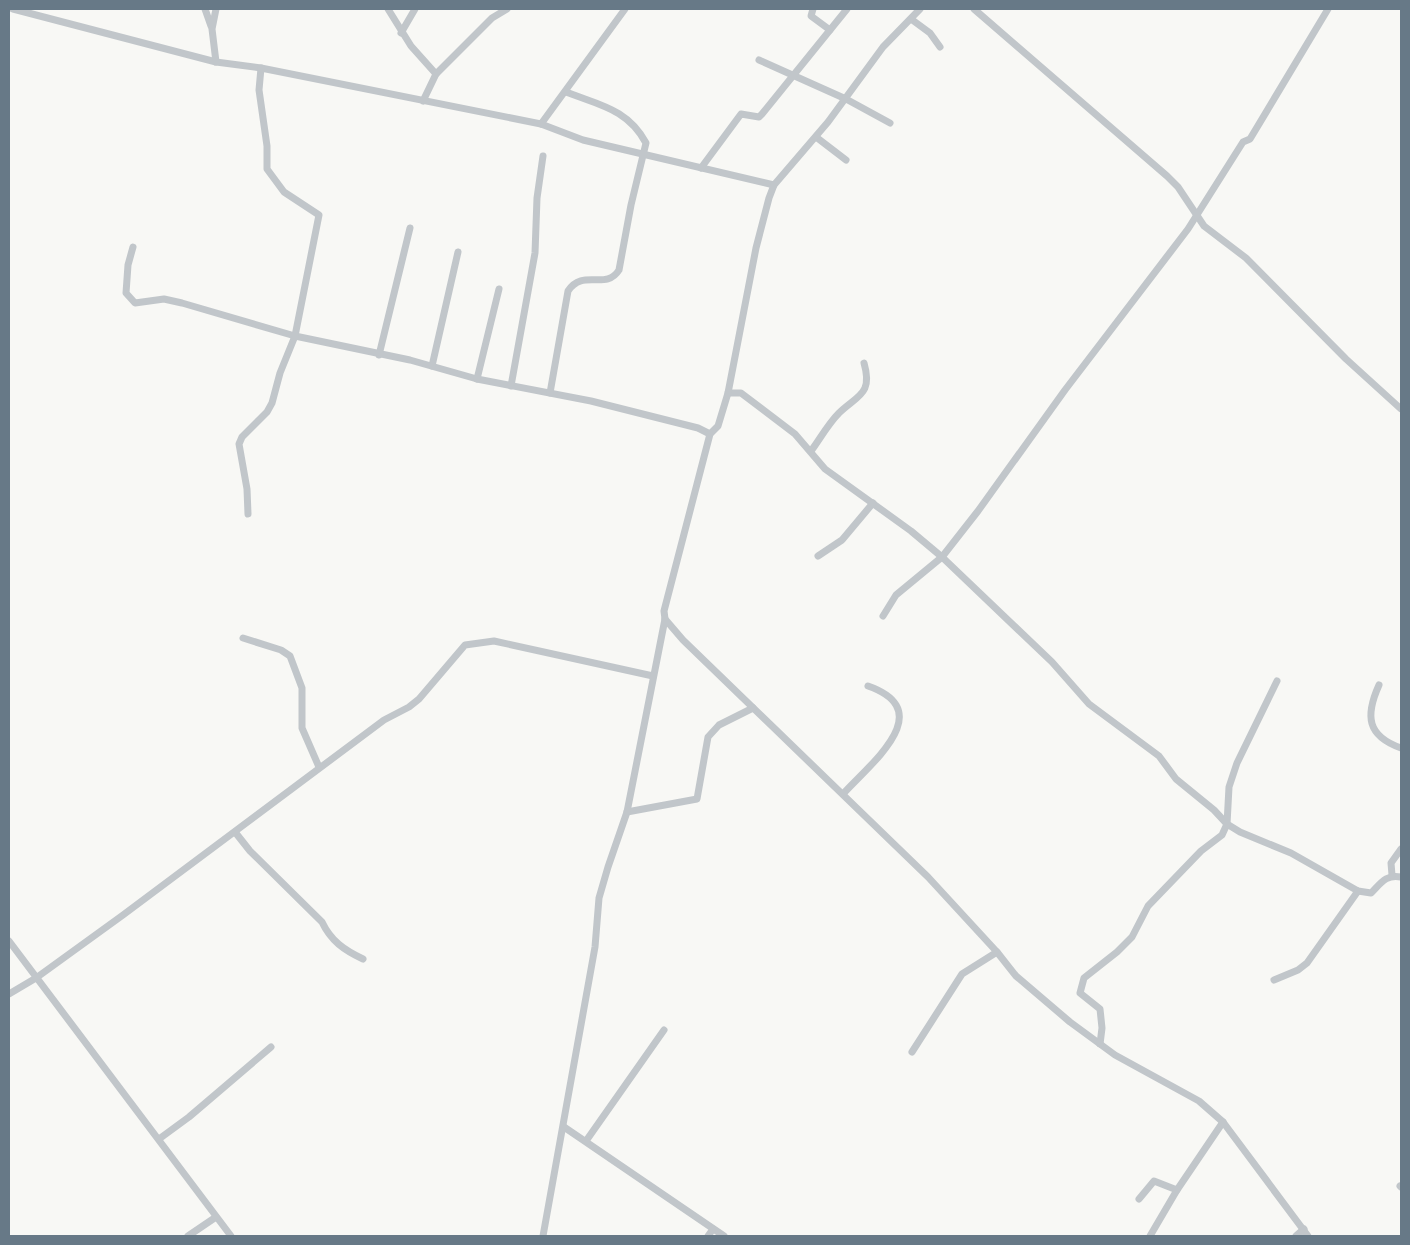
<svg xmlns="http://www.w3.org/2000/svg" width="1410" height="1245" font-family="Montserrat,sans-serif">
<style>
.lines{fill:none;stroke-linecap:round;stroke-linejoin:round}
.street{stroke:#c1c6ca;stroke-width:7}
</style>
<rect width="100%" height="100%" fill="#f8f8f5"/>
<g class="lines">
<!-- street -->
<g class="street">
<polyline points="13,9 216,62 261,68 541,124 583,140 774,185"/>
<polyline points="205,9 211,26"/>
<polyline points="216,9 212,29 216,62"/>
<polyline points="388,9 411,46 436,74"/>
<polyline points="813,9 811,16 830,30"/>
<polyline points="974,9 1167,176 1178,187 1204,226 1246,258 1346,359 1401,409"/>
<polyline points="911,19 930,33 940,47"/>
<polyline points="401,33 415,9"/>
<polyline points="759,60 846,99 890,123"/>
<polyline points="423,101 436,74 492,18 507,9"/>
<polyline points="541,124 625,9"/>
<polyline points="816,137 846,160"/>
<polyline points="701,168 741,114 759,117 762,114 847,9"/>
<polyline points="133,247 128,265 126,293 135,303 164,299 182,303 295,336 410,360 477,379 591,401 698,428 710,434"/>
<polyline points="379,355 410,228"/>
<polyline points="432,366 458,252"/>
<polyline points="477,379 499,289"/>
<polyline points="511,386 535,253 537,198 543,156"/>
<path d="M550,393L568,291C583,268 606,291 619,270L631,205L646,143C628,109 599,105 566,92"/>
<path d="M728,393H741L795,434L825,469L911,531L942,557L1052,662L1089,704L1159,756L1176,779L1214,810L1227,824L1240,832L1291,853L1358,891L1371,893C1381,883 1386,874 1401,877"/>
<path d="M811,451C820,439 828,424 839,413C858,395 873,394 864,363"/>
<polyline points="248,514 247,489 239,444 242,437 267,412 272,403 280,373 295,336 319,215 284,192 267,169 267,146 259,90 261,68"/>
<polyline points="818,556 842,540 873,503"/>
<polyline points="883,616 896,595 942,557 978,511 1065,390 1188,229 1243,142 1250,139 1328,9"/>
<polyline points="665,619 683,640 928,877 997,952 1016,976 1070,1022 1115,1055 1199,1101 1223,1122 1308,1236"/>
<polyline points="243,638 281,650 290,656 302,688 302,728 319,767"/>
<path d="M1379,685C1365,716 1367,736 1401,748"/>
<path d="M843,794C871,763 939,711 868,686"/>
<polyline points="627,812 697,799 708,737 719,725 753,708"/>
<path d="M235,832L250,851L322,922C331,941 344,950 363,959"/>
<polyline points="1392,875 1391,863 1401,849"/>
<polyline points="9,941 231,1236"/>
<polyline points="1274,980 1298,970 1307,963 1358,891"/>
<polyline points="9,994 36,978 123,915 384,720 409,707 419,699 465,645 494,641 653,676"/>
<polyline points="1100,1044 1102,1028 1100,1009 1080,993 1084,978 1117,952 1132,937 1148,906 1201,851 1222,835 1227,824 1229,787 1237,763 1277,681"/>
<polyline points="912,1052 962,974 997,952"/>
<polyline points="564,1127 724,1236"/>
<polyline points="159,1139 189,1117 271,1047"/>
<polyline points="586,1141 664,1030"/>
<polyline points="1400,1186 1401,1187"/>
<polyline points="1139,1199 1154,1181 1177,1190"/>
<polyline points="188,1236 216,1217"/>
<polyline points="543,1236 595,947 599,898 608,867 627,812 665,619 664,611 710,434 718,426 728,393 756,248 769,198 774,185 828,122 883,47 920,9"/>
<polyline points="708,1236 713,1229"/>
<polyline points="1150,1236 1177,1190 1223,1122"/>
<polyline points="1296,1236 1304,1229"/>
</g>
</g>
<!-- border -->
<rect width="1410" height="1245" fill="none" stroke="#677987" stroke-width="20"/>
</svg>
